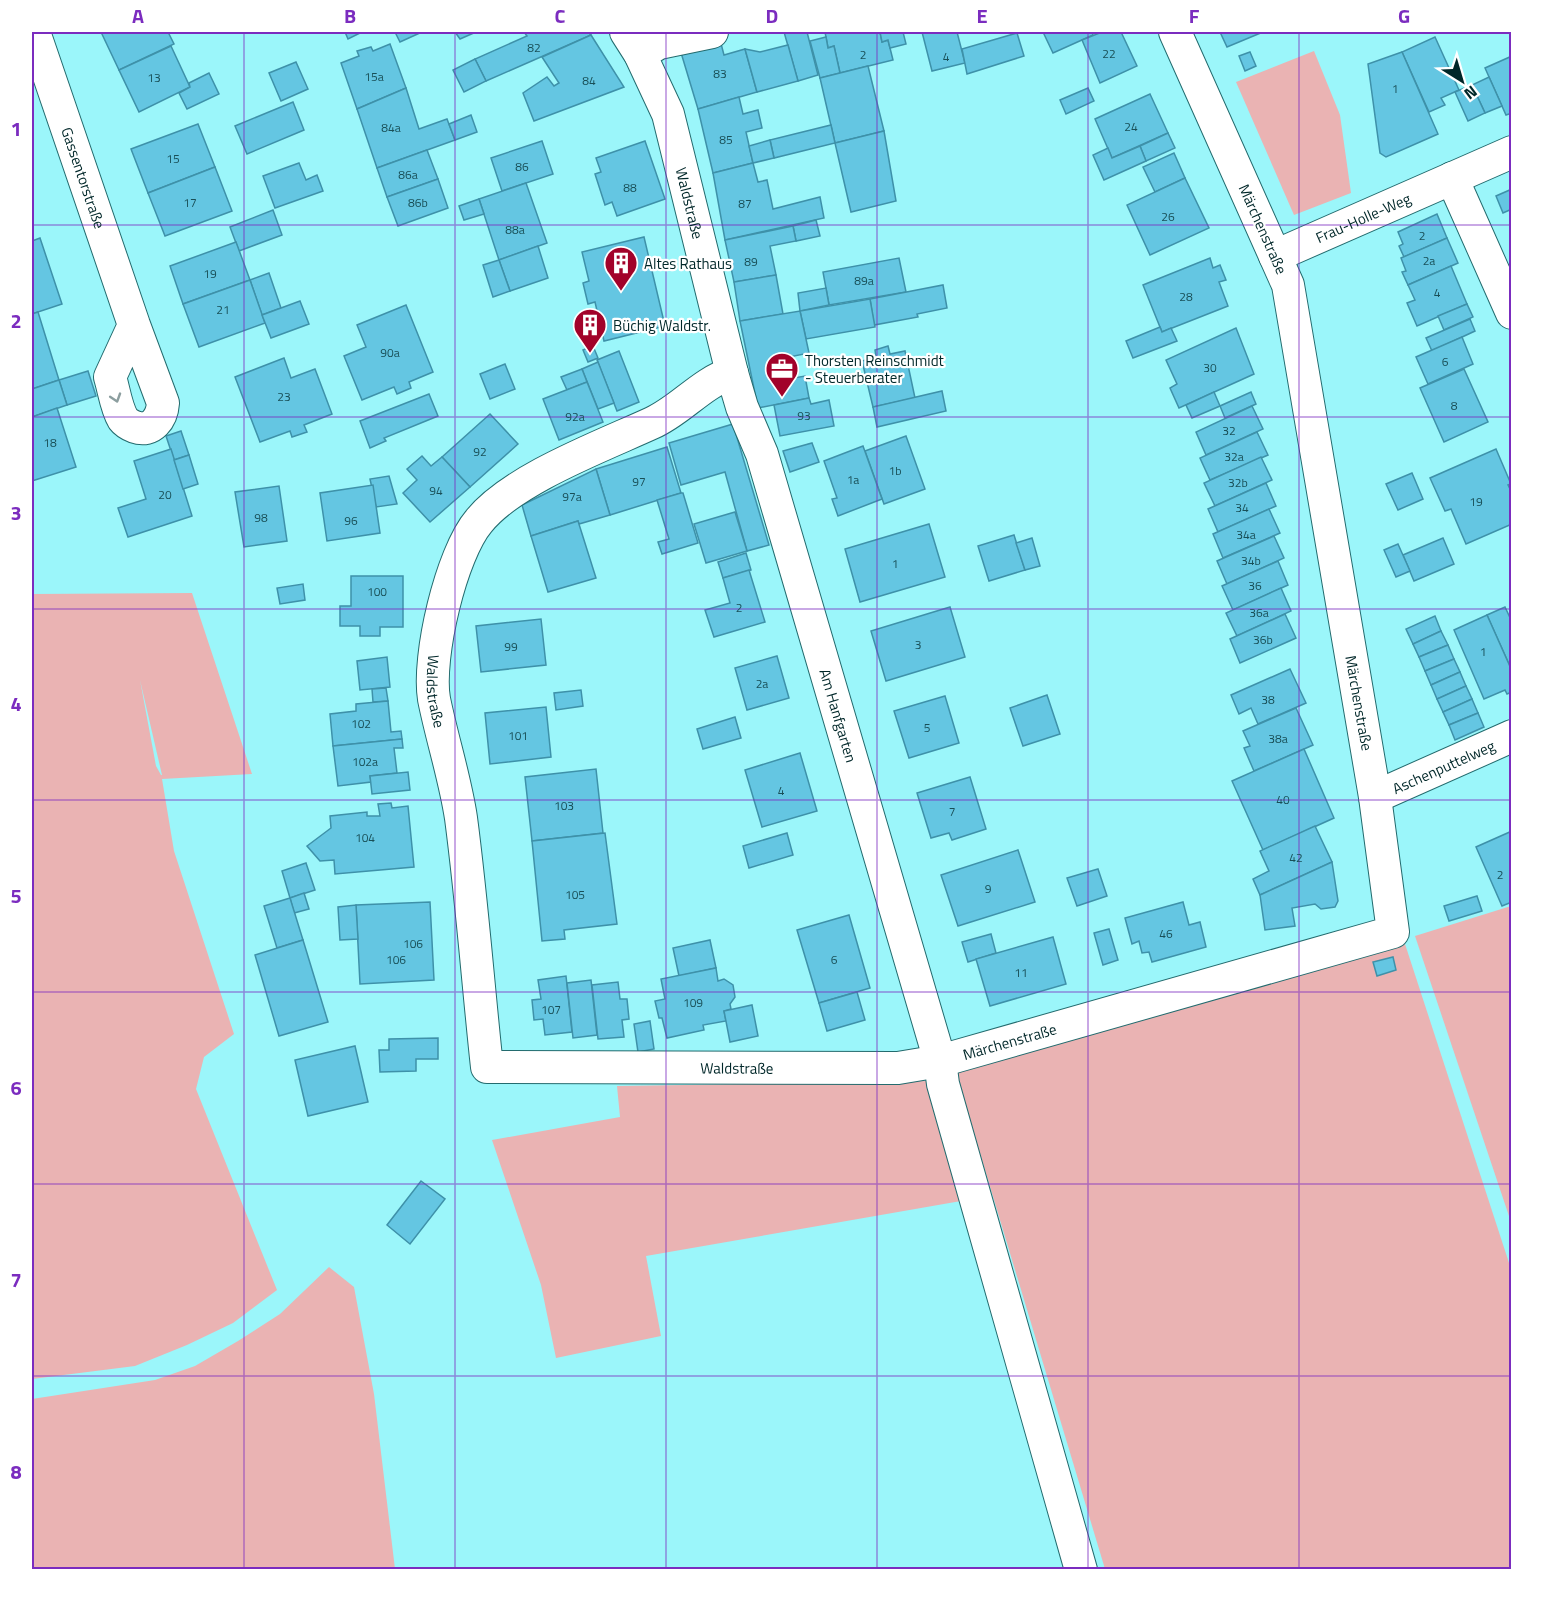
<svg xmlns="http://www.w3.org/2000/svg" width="1543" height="1601" font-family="'Titillium Web',sans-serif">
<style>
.green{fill:#eab3b3;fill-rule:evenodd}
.building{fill:#64c6e2;stroke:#3e91a9;stroke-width:1.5}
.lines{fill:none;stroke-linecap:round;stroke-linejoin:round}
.street-casing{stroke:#236b6e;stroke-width:34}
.street{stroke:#fff;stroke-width:32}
.oneway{stroke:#8c9e9f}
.grid{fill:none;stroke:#7b2cbf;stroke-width:1.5;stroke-opacity:0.55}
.labels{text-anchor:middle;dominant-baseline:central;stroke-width:4.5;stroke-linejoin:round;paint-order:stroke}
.number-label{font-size:12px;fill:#194f57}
.street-label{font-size:15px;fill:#002729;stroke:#fff}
.poi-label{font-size:15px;fill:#002729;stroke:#fff;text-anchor:start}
.neatline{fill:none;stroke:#7b2cbf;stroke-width:2}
.grid-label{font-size:20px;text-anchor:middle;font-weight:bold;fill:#7b2cbf}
</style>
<rect width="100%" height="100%" fill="#9bf6fa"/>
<!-- green -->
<g class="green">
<polygon points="1314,51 1340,115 1351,193 1294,215 1236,82"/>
<path d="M192,593L252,774L162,779L174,851L234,1034L204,1057L196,1089L277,1290L233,1323L187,1345L135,1366L32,1379V594ZM140,680L162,775H161L156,766Z"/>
<polygon points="1511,906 1512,906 1511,1222 1415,936"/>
<polygon points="1405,944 1511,1269 1511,1569 1105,1569 954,1067"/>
<polygon points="928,1081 961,1201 646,1256 661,1336 556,1358 541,1285 492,1140 620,1117 617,1086"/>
<polygon points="329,1267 354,1287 374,1394 395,1569 32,1569 32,1399 155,1380 195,1366 238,1341 280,1314"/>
</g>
<!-- building -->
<g class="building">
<polygon points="101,32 168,32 174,44 119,70"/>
<polygon points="345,32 362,32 348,39"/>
<polygon points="395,32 422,32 400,42"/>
<polygon points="455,32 476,32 460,39"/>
<polygon points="524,32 588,32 591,35 486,81 475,59 527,36"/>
<polygon points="784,32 807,32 818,75 798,81"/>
<polygon points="825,32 880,32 882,42 888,40 893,60 840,73 834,46 828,48"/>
<polygon points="880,32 903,32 906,44 890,48 888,40 882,42"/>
<polygon points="922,32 957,32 965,63 932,71"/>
<polygon points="1043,32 1092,32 1093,35 1053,53"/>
<polygon points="1102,32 1121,32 1137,66 1100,83 1082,40"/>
<polygon points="1220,32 1263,32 1227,47"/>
<polygon points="1017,33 1024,56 967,74 962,49"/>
<polygon points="591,35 624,87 534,121 523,93 547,77 554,86 559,83 542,57"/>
<polygon points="719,36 724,55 745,49 757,92 698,109 679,46"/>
<polygon points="826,37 828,48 834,46 840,73 820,78 810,41"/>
<polygon points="1435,37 1459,90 1441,98 1445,105 1429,112 1402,52"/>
<polygon points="390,44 406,88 357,109 341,63 359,56 357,51 371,47 373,51"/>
<polygon points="788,45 798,81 757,92 745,49 760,52"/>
<polygon points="171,46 190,87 139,112 119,70"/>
<polygon points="1250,52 1256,66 1245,71 1239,56"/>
<polygon points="1402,52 1438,134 1386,157 1380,153 1368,64"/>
<polygon points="1512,56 1512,113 1506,115 1485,68"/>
<polygon points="475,59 486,81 464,92 453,70"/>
<polygon points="296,62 308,89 281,101 269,73"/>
<polygon points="868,66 884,131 835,143 820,78"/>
<polygon points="209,73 219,94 187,109 179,93 190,87 189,83"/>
<polygon points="1489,77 1502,106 1485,113 1472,85"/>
<polygon points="1472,85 1485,113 1468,121 1455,92"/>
<polygon points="406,88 419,129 447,119 455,140 377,168 357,109"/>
<polygon points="1088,88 1094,101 1066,114 1060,100"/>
<polygon points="1150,94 1168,133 1112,158 1095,119"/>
<polygon points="739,97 743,114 758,110 762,128 746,132 753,163 713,173 698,109"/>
<polygon points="293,102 304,130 247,154 235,126"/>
<polygon points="471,115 477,132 455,140 449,124"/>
<polygon points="198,124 215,167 148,193 131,149"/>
<polygon points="831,125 835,143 774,158 770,140"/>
<polygon points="884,131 896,201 851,212 835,143"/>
<polygon points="1168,133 1175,148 1146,161 1140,146"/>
<polygon points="770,140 774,158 753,163 749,146"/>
<polygon points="542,141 553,174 502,191 491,158"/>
<polygon points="645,141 665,199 617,216 612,202 605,205 595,174 601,172 596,158"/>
<polygon points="1140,146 1146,161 1104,180 1093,155 1108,148 1112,158"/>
<polygon points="427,150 438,179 387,197 377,168"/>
<polygon points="1174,153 1185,178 1155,192 1143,167"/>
<polygon points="299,163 306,180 317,175 323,191 275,208 263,176"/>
<polygon points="753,163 758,182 767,180 773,209 820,197 824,218 725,240 713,173"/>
<polygon points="215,167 232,211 165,236 148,193"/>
<polygon points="1185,178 1209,228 1150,255 1127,205"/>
<polygon points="438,179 448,208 398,226 387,197"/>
<polygon points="526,183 547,243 499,260 479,199"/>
<polygon points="1512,189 1512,209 1503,213 1496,196"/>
<polygon points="479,199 484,214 464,220 459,206"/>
<polygon points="273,210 282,235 239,251 230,227"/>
<polygon points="1437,214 1447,238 1404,257 1399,246 1403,244 1398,232"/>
<polygon points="816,220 820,236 796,241 793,226"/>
<polygon points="793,226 796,241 770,246 776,275 734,282 725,240"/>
<polygon points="644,237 665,326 604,341 595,302 588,304 583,283 589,281 582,252"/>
<polygon points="40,238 62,304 32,314 32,241"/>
<polygon points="1447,238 1458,263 1408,285 1402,272 1406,271 1401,258"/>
<polygon points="236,242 250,280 183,304 170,266"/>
<polygon points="538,246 548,278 510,291 499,260"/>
<polygon points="899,258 906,292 829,305 823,272"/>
<polygon points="1210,258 1213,268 1220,265 1226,280 1219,282 1228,306 1162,332 1143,285"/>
<polygon points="499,260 510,291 493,297 483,265"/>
<polygon points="1451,266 1467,304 1417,326 1407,303 1415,300 1408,285"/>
<polygon points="269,273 281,308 262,315 250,280"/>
<polygon points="776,275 783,314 740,321 734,282"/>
<polygon points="250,280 265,323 199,347 183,304"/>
<polygon points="943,285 947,308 917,314 918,317 874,325 870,299"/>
<polygon points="826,288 829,305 800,311 798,293"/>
<polygon points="870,299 875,327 806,339 800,311"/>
<polygon points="300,301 309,324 271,338 262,315"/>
<polygon points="1467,304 1473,317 1444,330 1438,316"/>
<polygon points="406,305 433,372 409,382 411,388 397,394 394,387 362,400 344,356 366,347 357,325"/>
<polygon points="800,311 809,353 789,357 794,378 805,376 809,398 758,408 740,321"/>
<polygon points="38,312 59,380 32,389 32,314"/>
<polygon points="1470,319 1475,331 1432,351 1426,338"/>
<polygon points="1160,327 1162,332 1171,328 1177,341 1133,358 1126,341"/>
<polygon points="1236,328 1254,374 1179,408 1170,388 1177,384 1166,360"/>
<polygon points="1462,337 1473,364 1428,384 1416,357"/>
<polygon points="593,346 598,358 588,362 583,350"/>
<polygon points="888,346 890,354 905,351 915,398 873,407 862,361 876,357 875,350"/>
<polygon points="619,351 639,402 617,411 597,360"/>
<polygon points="284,358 291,378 315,369 332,414 304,425 307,432 292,437 290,431 260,442 235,377"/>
<polygon points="598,362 614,403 598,409 582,369"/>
<polygon points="505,364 515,389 490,399 480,374"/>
<polygon points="582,369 587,382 567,390 561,377"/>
<polygon points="1464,369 1488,422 1444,442 1420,388"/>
<polygon points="88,371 96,396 67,405 59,380"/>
<polygon points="59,380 67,405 32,417 32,389"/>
<polygon points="587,382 603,422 559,440 543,399"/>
<polygon points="942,391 946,411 877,427 873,407"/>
<polygon points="1214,392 1220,406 1192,418 1186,405"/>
<polygon points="1251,392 1256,404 1225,418 1220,406"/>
<polygon points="429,394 438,416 384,438 386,441 370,448 360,421"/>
<polygon points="809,398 811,404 829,400 834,426 780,436 774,405"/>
<polygon points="1252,406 1263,429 1206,455 1196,432"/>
<polygon points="57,408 76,467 32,481 32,417"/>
<polygon points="490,414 518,444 470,487 442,457"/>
<polygon points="733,424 769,545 747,551 725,472 681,485 669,443"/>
<polygon points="181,431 189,455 174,460 166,436"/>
<polygon points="1257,432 1268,455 1210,480 1200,458"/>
<polygon points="906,436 925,489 884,504 865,451"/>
<polygon points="812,443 819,462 790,472 783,451"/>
<polygon points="863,446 882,499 838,516 832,499 837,498 824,461"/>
<polygon points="667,447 681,493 610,515 596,469"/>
<polygon points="171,449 192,516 128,537 118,508 146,499 134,461"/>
<polygon points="1496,449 1511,484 1508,485 1512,493 1512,524 1466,544 1451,509 1445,511 1430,478"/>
<polygon points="189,455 198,484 183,489 174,460"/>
<polygon points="422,456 431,466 442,457 470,487 430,522 403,493 417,480 407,469"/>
<polygon points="1261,457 1272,480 1215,506 1204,483"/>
<polygon points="596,469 610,515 579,524 578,521 531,536 522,505"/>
<polygon points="1412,473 1423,499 1398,510 1386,484"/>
<polygon points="389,476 397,504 376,507 370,479"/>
<polygon points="1266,483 1276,506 1218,532 1208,509"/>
<polygon points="373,485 380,533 327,541 320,493"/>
<polygon points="279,486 287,541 244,547 235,492"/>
<polygon points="681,493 683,493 698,543 662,554 658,542 669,539 657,500"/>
<polygon points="1269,509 1280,533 1223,558 1213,534"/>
<polygon points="735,512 747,551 706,563 694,524"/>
<polygon points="578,521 596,578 548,592 531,536"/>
<polygon points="929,524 945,577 860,602 845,549"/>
<polygon points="1014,535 1025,570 989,581 978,546"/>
<polygon points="1274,536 1284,558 1227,584 1217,561"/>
<polygon points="1032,538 1040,566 1025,570 1016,543"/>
<polygon points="1443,538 1454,564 1414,581 1403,555"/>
<polygon points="1398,544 1410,571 1396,577 1384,550"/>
<polygon points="746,553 751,570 723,578 718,562"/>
<polygon points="1278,561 1288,585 1233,610 1222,586"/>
<polygon points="749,570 765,622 714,637 705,610 730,603 723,578"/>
<polygon points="351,576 403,576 403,627 380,627 380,636 360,636 360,626 340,626 340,606 351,606"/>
<polygon points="303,584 305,600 280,604 277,588"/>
<polygon points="1281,588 1291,611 1237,636 1226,613"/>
<polygon points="950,607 965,657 886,681 871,631"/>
<polygon points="1505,607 1512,622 1512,671 1487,615"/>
<polygon points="1285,614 1296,638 1240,663 1230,639"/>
<polygon points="1487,615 1512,671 1512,692 1507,694 1505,690 1484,699 1454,630"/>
<polygon points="1435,616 1441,631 1413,644 1406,629"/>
<polygon points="541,619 546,665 481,672 476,626"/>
<polygon points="1441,631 1448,645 1419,657 1413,644"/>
<polygon points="1448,645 1454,659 1425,671 1419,657"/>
<polygon points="777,656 789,698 747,710 735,668"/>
<polygon points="387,657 390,687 360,690 357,661"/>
<polygon points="1454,659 1460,672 1431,685 1425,671"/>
<polygon points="1290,669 1306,703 1258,724 1251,708 1239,714 1231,695"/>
<polygon points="1460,672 1466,686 1437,699 1431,685"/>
<polygon points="1466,686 1472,699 1443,712 1437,699"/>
<polygon points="386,688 388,701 373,702 372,689"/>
<polygon points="581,690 583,706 556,710 554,693"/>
<polygon points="1047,695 1060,734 1023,746 1010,708"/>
<polygon points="945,696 959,743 909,758 894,711"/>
<polygon points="1472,699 1478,713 1449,725 1443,712"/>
<polygon points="388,701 391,732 401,731 402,739 333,746 330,714 356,711 356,704"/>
<polygon points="546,707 551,757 490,764 485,713"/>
<polygon points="1296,708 1313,745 1254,771 1244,748 1250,746 1243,731"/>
<polygon points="1478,713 1484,727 1455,740 1449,725"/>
<polygon points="735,717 741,738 703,749 697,729"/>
<polygon points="402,739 403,748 394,748 397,773 370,776 371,782 338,786 333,746"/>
<polygon points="1304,749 1334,818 1263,850 1232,781"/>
<polygon points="800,753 817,811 762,827 745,770"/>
<polygon points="596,769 603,833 532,841 525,777"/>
<polygon points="408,772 410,790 372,794 370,776"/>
<polygon points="970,777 986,829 952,840 949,833 931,838 917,793"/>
<polygon points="391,803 392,808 408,806 414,867 335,874 334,860 320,861 307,846 331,828 330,816 367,812 367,816 380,816 378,804"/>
<polygon points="1315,826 1332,862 1260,895 1253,879 1269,871 1260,851"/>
<polygon points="1512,831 1512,902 1502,906 1476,847"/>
<polygon points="605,833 617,924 564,930 565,939 542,941 532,841"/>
<polygon points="787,833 793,855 749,868 743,846"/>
<polygon points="1018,850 1035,902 958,926 941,875"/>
<polygon points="1332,862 1338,901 1335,907 1321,909 1315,904 1292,908 1295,926 1265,930 1260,895"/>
<polygon points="306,863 315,890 290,898 282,871"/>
<polygon points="1098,869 1107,896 1077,906 1067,878"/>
<polygon points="304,893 309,909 294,913 290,898"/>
<polygon points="1477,896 1482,911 1449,921 1444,906"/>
<polygon points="290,898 303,940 277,948 264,906"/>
<polygon points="430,902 434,980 360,984 356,905"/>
<polygon points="1183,902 1189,925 1200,922 1206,947 1152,962 1149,952 1142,953 1139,941 1132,944 1125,918"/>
<polygon points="356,905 358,939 340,940 338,907"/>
<polygon points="849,915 870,988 819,1003 797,930"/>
<polygon points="1109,929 1118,960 1103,965 1094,933"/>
<polygon points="991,934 996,953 968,962 962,942"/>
<polygon points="1053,937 1066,984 990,1006 976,959"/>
<polygon points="303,940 328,1022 279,1036 255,955"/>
<polygon points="710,940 716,968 679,976 673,948"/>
<polygon points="1393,957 1396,970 1377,976 1373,962"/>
<polygon points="716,968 718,981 724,979 733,985 735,997 730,1004 731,1009 724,1011 726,1021 703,1025 704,1030 667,1038 662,1018 659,1018 655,1001 665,999 661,979"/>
<polygon points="566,976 572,1032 545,1035 543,1019 534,1020 532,1000 541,999 538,980"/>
<polygon points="591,980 597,1035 573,1038 567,983"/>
<polygon points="618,982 620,999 627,999 629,1019 622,1020 624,1037 598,1039 592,985"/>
<polygon points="857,992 865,1020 827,1031 819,1003"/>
<polygon points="752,1005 758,1036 730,1042 724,1011"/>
<polygon points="650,1021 654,1049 638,1052 634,1024"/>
<polygon points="438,1038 438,1059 416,1059 416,1071 380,1072 379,1050 389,1050 389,1039"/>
<polygon points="355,1046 368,1102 308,1116 295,1060"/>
<polygon points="421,1181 445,1199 410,1244 387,1225"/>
</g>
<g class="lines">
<!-- street casing -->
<g class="street-casing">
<g id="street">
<path id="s1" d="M34,32L134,325L163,403C162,418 152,433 135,427C130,425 126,423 123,419C116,407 114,390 110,377L134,325"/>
<path id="s2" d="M626,32L640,54L668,114L732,373L742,407L762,454L940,1061L943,1084L1081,1570"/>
<polyline points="640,54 659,43 712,32"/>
<polyline points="1452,178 1512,313"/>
<path id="s3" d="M1275,256L1512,152"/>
<path id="s4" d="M732,373C701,383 681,410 652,423C602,446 513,479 479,521C451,554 427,657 434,699C442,739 455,778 461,818C472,901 478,984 487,1067L898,1068L940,1061L1393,932L1375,797L1288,285L1175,32"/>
<path id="s5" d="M1375,797L1512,736"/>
</g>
</g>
<!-- street -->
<use href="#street" class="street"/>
</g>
<!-- one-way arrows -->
<defs><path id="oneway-chevron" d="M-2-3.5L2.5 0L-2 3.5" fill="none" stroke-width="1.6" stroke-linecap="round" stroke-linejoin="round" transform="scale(1.5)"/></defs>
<use class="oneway" href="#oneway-chevron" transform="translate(116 398) rotate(72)"/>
<!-- grid -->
<path class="grid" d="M244,32V1570M455,32V1570M666,32V1570M877,32V1570M1088,32V1570M1299,32V1570M32,225H1512M32,417H1512M32,609H1512M32,800H1512M32,992H1512M32,1184H1512M32,1376H1512"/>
<!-- icons -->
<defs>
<g id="building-pin" transform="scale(1.725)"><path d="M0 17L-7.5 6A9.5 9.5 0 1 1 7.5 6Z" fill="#a2022a" stroke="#fff"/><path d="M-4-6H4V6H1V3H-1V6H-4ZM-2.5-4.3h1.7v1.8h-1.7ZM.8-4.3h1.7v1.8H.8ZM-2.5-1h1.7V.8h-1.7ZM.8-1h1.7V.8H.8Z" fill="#fff"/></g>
<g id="office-pin" transform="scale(1.725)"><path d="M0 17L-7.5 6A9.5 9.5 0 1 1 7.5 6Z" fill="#a2022a" stroke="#fff"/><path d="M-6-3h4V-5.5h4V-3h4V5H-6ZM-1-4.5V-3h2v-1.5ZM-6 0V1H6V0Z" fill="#fff"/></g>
</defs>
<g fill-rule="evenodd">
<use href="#building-pin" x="621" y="263"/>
<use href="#building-pin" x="590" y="325"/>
<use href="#office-pin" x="782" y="369"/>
</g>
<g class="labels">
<!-- number labels -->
<g class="number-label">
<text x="534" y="47">82</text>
<text x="1109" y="53">22</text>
<text x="863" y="54">2</text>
<text x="946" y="56">4</text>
<text x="720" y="73">83</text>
<text x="374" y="76">15a</text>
<text x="154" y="77">13</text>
<text x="589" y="80">84</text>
<text x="1395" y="88">1</text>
<text x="1131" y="126">24</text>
<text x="391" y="127">84a</text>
<text x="726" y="139">85</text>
<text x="173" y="158">15</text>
<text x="522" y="166">86</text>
<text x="408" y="174">86a</text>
<text x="630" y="187">88</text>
<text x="190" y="202">17</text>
<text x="418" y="202">86b</text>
<text x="745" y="203">87</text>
<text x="1168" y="216">26</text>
<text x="515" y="229">88a</text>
<text x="1422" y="235">2</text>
<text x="1429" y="260">2a</text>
<text x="751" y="261">89</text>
<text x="210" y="273">19</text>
<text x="864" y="280">89a</text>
<text x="1437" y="292">4</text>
<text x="1186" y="296">28</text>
<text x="223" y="309">21</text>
<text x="390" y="352">90a</text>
<text x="1445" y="361">6</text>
<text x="1210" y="367">30</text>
<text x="284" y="396">23</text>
<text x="1454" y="405">8</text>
<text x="804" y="415">93</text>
<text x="575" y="416">92a</text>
<text x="1229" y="430">32</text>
<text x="50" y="442">18</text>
<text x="480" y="451">92</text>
<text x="1234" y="456">32a</text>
<text x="895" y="470">1b</text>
<text x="853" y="479">1a</text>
<text x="639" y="481">97</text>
<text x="1238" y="482">32b</text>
<text x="436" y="490">94</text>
<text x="165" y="494">20</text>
<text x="572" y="496">97a</text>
<text x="1476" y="501">19</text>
<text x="1242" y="507">34</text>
<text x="261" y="517">98</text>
<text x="351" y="520">96</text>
<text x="1246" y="534">34a</text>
<text x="1251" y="560">34b</text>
<text x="895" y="563">1</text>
<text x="1255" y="585">36</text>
<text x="377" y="591">100</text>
<text x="739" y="607">2</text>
<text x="1259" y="612">36a</text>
<text x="1263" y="639">36b</text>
<text x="918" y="644">3</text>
<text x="511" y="646">99</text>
<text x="1483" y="651">1</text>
<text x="762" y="683">2a</text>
<text x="1268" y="699">38</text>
<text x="361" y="723">102</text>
<text x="927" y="727">5</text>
<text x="518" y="735">101</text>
<text x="1278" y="738">38a</text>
<text x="365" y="761">102a</text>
<text x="781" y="790">4</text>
<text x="1283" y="799">40</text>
<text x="564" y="805">103</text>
<text x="952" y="811">7</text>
<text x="365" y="837">104</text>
<text x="1296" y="857">42</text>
<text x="1500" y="874">2</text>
<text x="988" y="888">9</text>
<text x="575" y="894">105</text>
<text x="1166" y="933">46</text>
<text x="413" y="943">106</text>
<text x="396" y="959">106</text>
<text x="834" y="959">6</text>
<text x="1021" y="972">11</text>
<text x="693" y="1002">109</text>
<text x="551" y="1009">107</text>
</g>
<!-- street labels -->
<g class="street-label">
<text stroke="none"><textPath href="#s1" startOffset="154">Gassentorstraße</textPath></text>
<text stroke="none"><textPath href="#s2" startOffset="184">Waldstraße</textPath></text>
<text stroke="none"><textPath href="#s3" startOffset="96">Frau-Holle-Weg</textPath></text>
<text transform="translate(1263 229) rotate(66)">Märchenstraße</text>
<text stroke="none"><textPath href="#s4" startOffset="474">Waldstraße</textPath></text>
<text transform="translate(1359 703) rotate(80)">Märchenstraße</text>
<text stroke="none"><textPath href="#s2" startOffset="718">Am Hanfgarten</textPath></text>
<text stroke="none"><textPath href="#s5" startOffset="75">Aschenputtelweg</textPath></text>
<text stroke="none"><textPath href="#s4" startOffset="1380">Märchenstraße</textPath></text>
<text stroke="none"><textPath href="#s4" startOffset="1104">Waldstraße</textPath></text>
</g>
<!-- poi labels -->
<g class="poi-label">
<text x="644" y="263">Altes Rathaus</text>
<text x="613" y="325">Büchig Waldstr.</text>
<text x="805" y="360">Thorsten Reinschmidt<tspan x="805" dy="17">- Steuerberater</tspan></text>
</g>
</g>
<!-- border -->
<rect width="1543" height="1601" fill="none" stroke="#ffffff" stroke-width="66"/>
<!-- north arrow -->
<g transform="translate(1462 81) rotate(143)" stroke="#ffffff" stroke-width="4.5" paint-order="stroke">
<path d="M0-4.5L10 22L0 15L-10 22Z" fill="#002729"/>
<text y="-9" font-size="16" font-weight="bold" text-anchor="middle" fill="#002729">N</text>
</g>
<rect x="33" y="33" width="1477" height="1535" class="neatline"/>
<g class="grid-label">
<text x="138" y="23">A</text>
<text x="350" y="23">B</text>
<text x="560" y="23">C</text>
<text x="772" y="23">D</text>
<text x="982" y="23">E</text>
<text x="1194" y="23">F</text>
<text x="1404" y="23">G</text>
<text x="16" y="136">1</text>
<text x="16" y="328">2</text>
<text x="16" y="520">3</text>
<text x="16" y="711">4</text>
<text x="16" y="903">5</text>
<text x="16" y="1095">6</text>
<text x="16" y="1287">7</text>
<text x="16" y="1479">8</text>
</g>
</svg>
